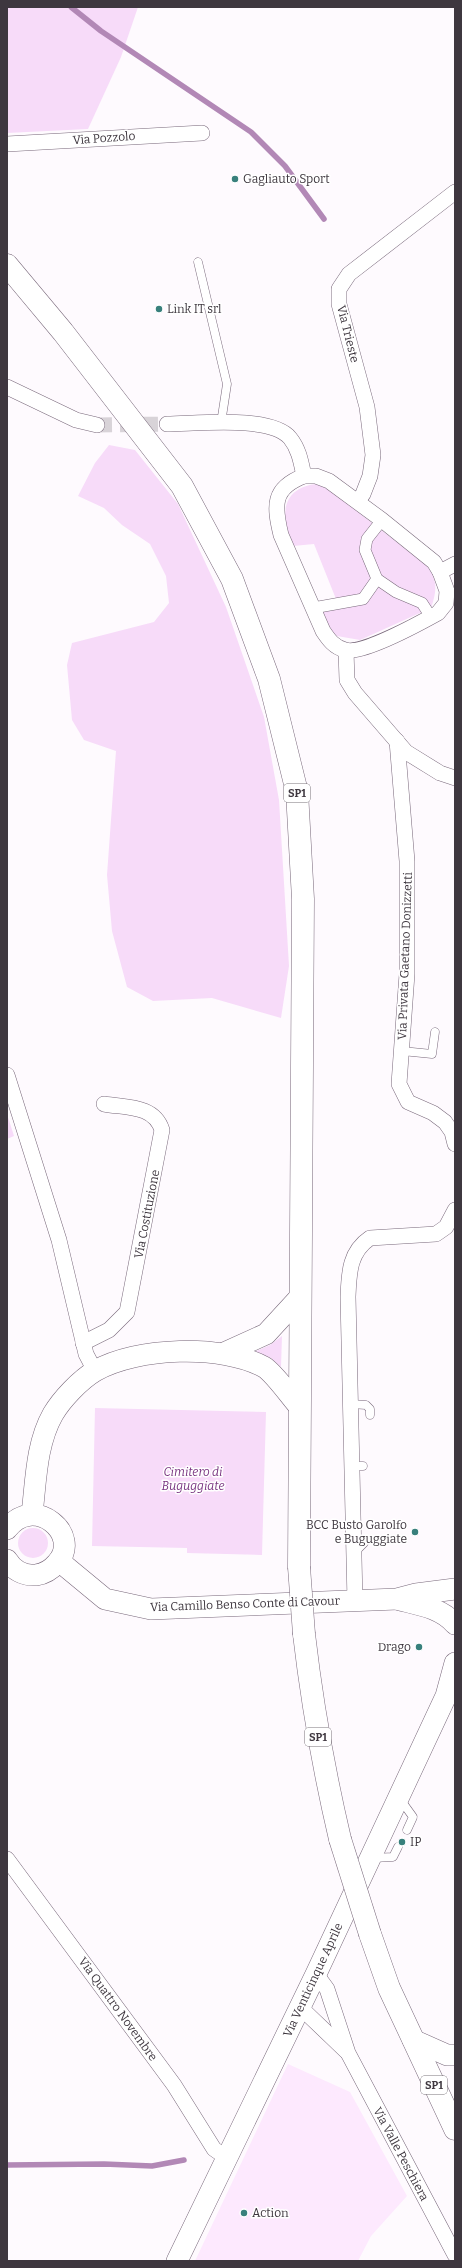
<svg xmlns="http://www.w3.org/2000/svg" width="462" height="2268" font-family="Bitter,serif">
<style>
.built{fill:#fde9fe}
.green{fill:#f7dbf9}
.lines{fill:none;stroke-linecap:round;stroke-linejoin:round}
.stream{stroke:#b288b6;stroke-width:5.5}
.minor-tunnel{stroke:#d8d3d8;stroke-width:15;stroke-dasharray:15 8;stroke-linecap:butt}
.service-casing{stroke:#79697b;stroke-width:9}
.pedestrian-casing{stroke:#79697b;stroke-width:12}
.minor-casing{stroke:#79697b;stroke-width:16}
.secondary-casing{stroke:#79697b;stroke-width:22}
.primary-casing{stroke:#79697b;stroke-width:23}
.service{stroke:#fff;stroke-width:8}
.pedestrian{stroke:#fff;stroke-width:11}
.minor{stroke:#fff;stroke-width:15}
.secondary{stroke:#fff;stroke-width:21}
.primary{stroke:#fff;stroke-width:22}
.primary-bridge-casing{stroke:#79697b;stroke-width:23;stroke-linecap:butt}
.primary-bridge{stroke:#fff;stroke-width:22}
.poi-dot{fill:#38807c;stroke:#fff;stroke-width:1.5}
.labels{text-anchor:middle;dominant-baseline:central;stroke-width:3;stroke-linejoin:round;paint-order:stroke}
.shield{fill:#fff;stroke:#787379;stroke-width:1}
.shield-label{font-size:11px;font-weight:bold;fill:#3e373f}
.street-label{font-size:12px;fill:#3e373f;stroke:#fff}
.poi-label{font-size:12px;fill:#3e373f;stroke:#fff;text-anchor:start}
.park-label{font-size:12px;font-style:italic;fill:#793581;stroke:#fff}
</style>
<rect width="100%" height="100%" fill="#fefafe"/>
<!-- built -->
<polygon class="built" points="288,2064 350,2092 407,2196 371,2236 358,2261 195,2261"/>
<!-- green -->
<g class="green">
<polygon points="7,7 138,7 121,57 88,129 7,133"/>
<polygon points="109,445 135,450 178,504 226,607 264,717 279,800 289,966 281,1018 212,998 153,1001 127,987 112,931 107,875 116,751 84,740 72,720 67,665 72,643 154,622 169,603 166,576 150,544 122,525 104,508 78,496 95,463"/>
<path d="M316,484L326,487L426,565C438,579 437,591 431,608L360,640L337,636L328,627L317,603L336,599L314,544L293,546C281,518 279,489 316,484Z"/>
<polygon points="7,1114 14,1136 7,1139"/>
<polygon points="282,1336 281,1367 271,1358 254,1352 270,1345"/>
<polygon points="95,1408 266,1412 262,1555 187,1553 187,1548 92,1546"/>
<circle cx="33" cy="1543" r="15"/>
</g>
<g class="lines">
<!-- stream -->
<g class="stream">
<polyline points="71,7 101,31 251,132 285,166 324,219"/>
<polyline points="7,2165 104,2164 152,2166 184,2160"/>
</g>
<!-- minor-tunnel -->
<polyline class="minor-tunnel" points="97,425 167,424"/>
<!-- service casing -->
<g class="service-casing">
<g id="service">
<polyline points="198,262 227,384 221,423"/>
<polyline points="402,1051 432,1054 435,1032"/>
<polyline points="351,1404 366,1405 370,1409 370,1415"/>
<polyline points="352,1466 363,1466"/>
<polyline points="355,1552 364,1543"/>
<polyline points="400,1799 413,1817 407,1830"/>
<polyline points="372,1858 393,1857 398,1847"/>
</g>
</g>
<!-- pedestrian casing -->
<g class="pedestrian-casing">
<g id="pedestrian">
<polyline points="382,520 367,539 365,550 377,579 396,592 422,603 431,617"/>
<polyline points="313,608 363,599 377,579"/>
</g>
</g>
<!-- minor casing -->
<g class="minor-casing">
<g id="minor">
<polyline points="7,144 202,133"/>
<polyline points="7,387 76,420 97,425"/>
<path d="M167,424C196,424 271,415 290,438C299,449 301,462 304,476"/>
<path d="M304,476H316L329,481L382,520L434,562L440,572L447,591L446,603L438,613C420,623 362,655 345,650C334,647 329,640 323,631L281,535C274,506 272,488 304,476Z"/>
<polyline points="358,501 363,494 370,476 373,455 367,407 339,304 339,289 349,274 455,192"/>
<polyline points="440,572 455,564"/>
<polyline points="346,651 347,680 355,693 406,752 440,773 455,778"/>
<polyline points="397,741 407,861 407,974 399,1084 408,1102 433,1113 445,1122 452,1132 455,1144"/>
<polyline points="7,1075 59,1240 86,1354 95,1371"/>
<path d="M83,1343L109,1330L127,1312L162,1130C154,1105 127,1108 104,1104"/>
<path d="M355,1601L348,1297C349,1274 349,1252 370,1238L436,1234L446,1227L455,1210"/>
<polyline points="7,1859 174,2085 214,2149 227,2158"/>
<polyline points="316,1974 327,1989 348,2053 455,2255"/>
<polyline points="300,2007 346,2051"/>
</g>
</g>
<!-- secondary casing -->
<g class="secondary-casing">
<g id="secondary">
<polyline points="224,1353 266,1334 300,1297"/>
<path d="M32,1514C36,1481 36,1444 53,1414C62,1399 80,1380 95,1371C137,1347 222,1344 264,1367C274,1373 290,1396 298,1405"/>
<path d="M7,1529C34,1493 83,1535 57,1563C51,1570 44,1574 36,1575C24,1576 13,1570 7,1560"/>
<polyline points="59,1561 105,1599 151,1609 397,1599 416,1594 455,1589"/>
<path d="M400,1600C420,1605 441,1608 455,1624"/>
<polyline points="413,2040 447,2055 455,2055"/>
<polyline points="177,2261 316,1974 446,1696 455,1663"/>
</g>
</g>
<!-- primary casing -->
<g class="primary-casing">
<g id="primary">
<polyline points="7,265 63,332 182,486 232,579 269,679 297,792 303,899 299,1567"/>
<path d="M304,1634C312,1703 324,1771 340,1839"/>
<polyline points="370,1934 389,1988 455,2129"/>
</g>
</g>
<!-- service -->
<use href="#service" class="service"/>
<!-- pedestrian -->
<use href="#pedestrian" class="pedestrian"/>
<!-- minor -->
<use href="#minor" class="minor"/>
<!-- secondary -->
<use href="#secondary" class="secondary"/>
<!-- primary -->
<use href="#primary" class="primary"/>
<!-- primary-bridge casing -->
<g class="primary-bridge-casing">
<g id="primary-bridge">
<polyline points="299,1567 304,1634"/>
<polyline points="340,1839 370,1934"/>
</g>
</g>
<!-- primary-bridge -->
<use href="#primary-bridge" class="primary-bridge"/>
</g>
<!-- markers -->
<g class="poi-dot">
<circle cx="235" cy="179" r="4"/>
<circle cx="159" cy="309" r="4"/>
<circle cx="415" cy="1532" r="4"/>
<circle cx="419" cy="1647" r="4"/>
<circle cx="402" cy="1842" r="4"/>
<circle cx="244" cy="2213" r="4"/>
</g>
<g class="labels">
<!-- shield labels -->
<g class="shield">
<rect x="284" y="784" width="26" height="18" rx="3"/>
<rect x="305" y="1728" width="26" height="18" rx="3"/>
<rect x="421" y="2076" width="26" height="18" rx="3"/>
</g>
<g class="shield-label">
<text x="297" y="793">SP1</text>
<text x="318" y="1737">SP1</text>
<text x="434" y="2085">SP1</text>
</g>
<!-- street labels -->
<g class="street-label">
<text transform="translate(104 138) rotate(-4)">Via Pozzolo</text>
<text transform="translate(348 334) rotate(76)">Via Trieste</text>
<text transform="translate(405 956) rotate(-88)">Via Privata Gaetano Donizzetti</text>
<text transform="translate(147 1214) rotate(-79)">Via Costituzione</text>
<text transform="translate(245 1604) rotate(-2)">Via Camillo Benso Conte di Cavour</text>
<text transform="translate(313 1980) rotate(-65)">Via Venticinque Aprile</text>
<text transform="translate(118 2009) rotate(54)">Via Quattro Novembre</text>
<text transform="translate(401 2154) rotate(62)">Via Valle Peschiera</text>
</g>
<!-- poi labels -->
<g class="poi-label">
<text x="243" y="179">Gagliauto Sport</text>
<text x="167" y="309">Link IT srl</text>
<text x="407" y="1525" text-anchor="end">BCC Busto Garolfo<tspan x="407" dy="14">e Buguggiate</tspan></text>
<text x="411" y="1647" text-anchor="end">Drago</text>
<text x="410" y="1842">IP</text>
<text x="252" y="2213">Action</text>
</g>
<!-- park labels -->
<g class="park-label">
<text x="193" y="1472">Cimitero di<tspan x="193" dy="14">Buguggiate</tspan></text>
</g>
</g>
<!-- border -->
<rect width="462" height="2268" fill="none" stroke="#3e373f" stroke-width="16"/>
</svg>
